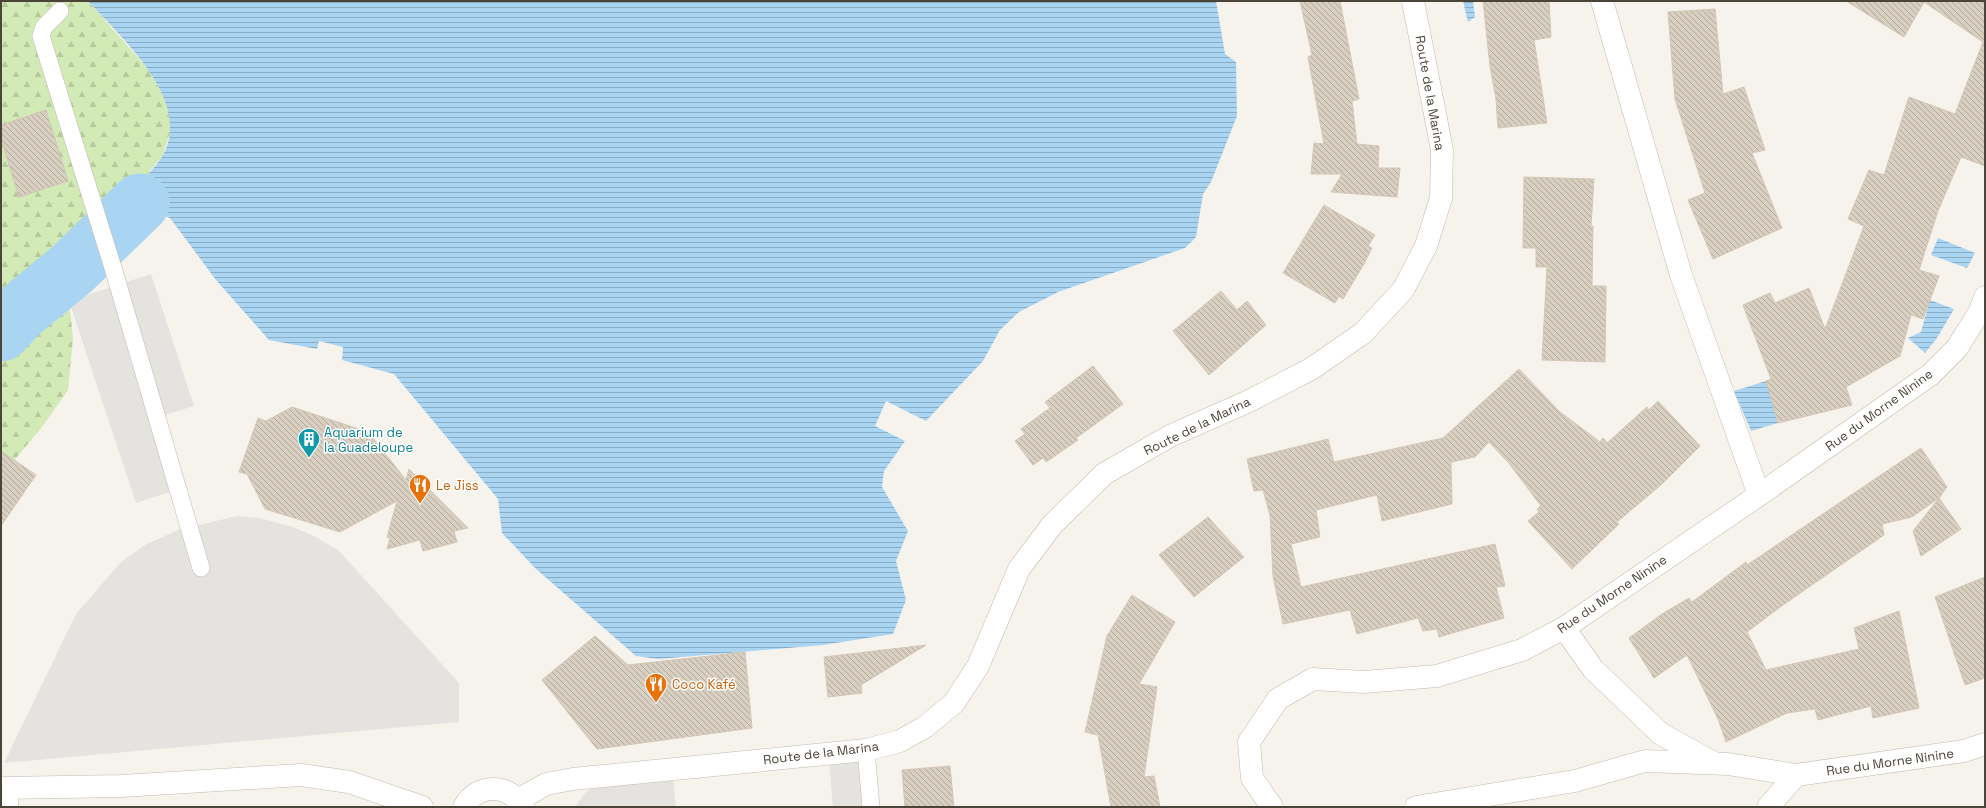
<svg xmlns="http://www.w3.org/2000/svg" width="1986" height="808" font-family="'Space Grotesk',sans-serif">
<style>
.forest{fill:url(#forest-firs)}
.parking{fill:#e5e3e0}
.water{fill:url(#water-rules)}
.lines{fill:none;stroke-linecap:round;stroke-linejoin:round}
.river{stroke:#a9d4f2;stroke-width:59}
.building{fill:url(#building-back-hatch);stroke:#d3c7b4}
.lane-casing{stroke:#c2bbae;stroke-width:18}
.street-casing{stroke:#c2bbae;stroke-width:23}
.lane{stroke:#fff;stroke-width:17}
.street{stroke:#fff;stroke-width:22}
.labels{text-anchor:middle;dominant-baseline:central;stroke-width:3;stroke-linejoin:round;paint-order:stroke}
.street-label{font-size:13px;fill:#4b4439;stroke:#fff}
.culture-label{font-size:13px;fill:#0d838f;stroke:#fff;text-anchor:start}
.food-label{font-size:13px;fill:#c56008;stroke:#fff;text-anchor:start}
</style>
<defs>
<pattern id="forest-firs" width="22" height="20" patternUnits="userSpaceOnUse"><rect width="22" height="20" fill="#d2eab5"/><path d="M5 1l3.5 6h-7zM16 11l3.5 6h-7z" fill="#b6ca9c"/></pattern>
<pattern id="water-rules" width="6" height="5" patternUnits="userSpaceOnUse"><rect width="6" height="5" fill="#a9d4f2"/><path d="M0 2.5h6" fill="none" stroke="#8caec5"/></pattern>
<pattern id="building-back-hatch" width="6" height="6" patternUnits="userSpaceOnUse"><rect width="6" height="6" fill="#d8cfc1"/><path d="M-1 5l2 2M0 0l6 6M5-1l2 2" fill="none" stroke="#b1aa9e"/></pattern>
</defs>
<rect width="100%" height="100%" fill="#f6f3ec"/>
<!-- forest -->
<polygon class="forest" points="1,1 88,1 148,69 167,102 171,129 163,155 143,179 110,212 77,239 71,261 69,301 73,338 68,390 42,427 1,476"/>
<!-- parking -->
<g class="parking">
<polygon points="151,274 194,406 162,416 185,487 136,503 69,301"/>
<polygon points="237,516 260,518 293,527 316,537 339,551 459,683 459,722 4,763 76,614 121,562 145,545 178,530"/>
<polygon points="875,757 880,807 833,807 829,762"/>
<polygon points="673,778 676,807 575,807 585,793 594,786"/>
</g>
<!-- water -->
<g class="water">
<path d="M88,1H1216L1225,54L1236,62L1237,116L1211,182L1203,194L1196,237L1185,248L1058,292L1019,312L1000,330L983,361L926,421L886,401L875,426L905,441L884,471L882,487L908,531L896,561L906,600L893,634L823,645L658,659L636,656L536,569L502,533L498,499L394,374L342,360L343,347L319,341L317,349L269,340L216,280L170,218L157,213L146,217L133,190C143,179 156,167 163,155C193,100 121,38 88,1Z"/>
<polygon points="1463,1 1473,1 1475,17 1468,22"/>
<polygon points="1938,238 1975,253 1967,268 1931,255"/>
<polygon points="1930,300 1954,309 1937,338 1925,353 1908,338 1921,332"/>
<polygon points="1766,381 1778,423 1751,431 1734,391"/>
</g>
<g class="lines">
<!-- river -->
<polyline class="river" points="1,332 21,311 72,269 140,203"/>
</g>
<!-- building -->
<g class="building">
<polygon points="1300,1 1340,1 1359,99 1352,101 1357,144 1379,146 1378,168 1400,168 1397,197 1331,192 1342,174 1311,174 1314,143 1324,144 1308,57 1312,55"/>
<polygon points="1483,1 1549,1 1551,37 1534,40 1547,123 1498,128 1496,99 1490,66"/>
<polygon points="1846,1 1985,1 1985,166 1961,157 1938,211 1919,270 1939,276 1923,319 1911,315 1900,356 1846,387 1852,405 1778,423 1766,381 1771,379 1743,305 1770,293 1775,303 1809,288 1825,329 1864,226 1848,219 1869,170 1884,175 1909,97 1955,114 1983,42 1924,2 1904,37"/>
<polygon points="1715,9 1723,94 1744,87 1765,150 1752,153 1782,228 1713,259 1688,200 1705,193 1675,99 1668,12"/>
<polygon points="46,110 68,181 19,197 1,139 1,125"/>
<polygon points="1524,177 1594,179 1591,226 1593,226 1592,286 1606,286 1605,362 1542,360 1547,267 1536,267 1536,248 1523,248"/>
<polygon points="1324,205 1375,235 1368,246 1372,248 1364,264 1343,299 1339,296 1335,303 1283,273"/>
<polygon points="1221,291 1237,310 1247,301 1266,325 1209,375 1173,331"/>
<polygon points="1093,366 1123,404 1076,438 1078,440 1046,462 1043,458 1033,465 1015,441 1025,434 1021,429 1050,408 1045,402"/>
<polygon points="1519,369 1560,412 1600,442 1603,438 1607,443 1647,407 1649,410 1658,401 1700,446 1662,484 1617,522 1619,524 1572,569 1528,521 1539,512 1537,509 1541,506 1508,462 1489,442 1475,457 1451,462 1452,504 1382,521 1377,495 1316,510 1320,537 1291,544 1301,587 1495,544 1505,586 1496,587 1504,618 1439,637 1437,629 1423,631 1418,618 1357,634 1350,610 1283,624 1273,576 1270,515 1263,490 1254,491 1247,459 1328,439 1334,462 1443,438"/>
<polygon points="292,407 368,432 406,480 409,469 468,528 454,531 457,542 423,551 420,540 387,549 390,538 387,537 397,501 340,532 265,509 247,474 239,472 258,418 266,421"/>
<polygon points="1921,448 1947,487 1939,498 1961,529 1921,556 1913,531 1939,498 1912,517 1882,524 1884,535 1783,605 1747,632 1766,670 1859,649 1854,628 1899,611 1919,708 1873,718 1871,706 1818,720 1815,709 1787,713 1726,742 1718,719 1687,655 1654,678 1629,638 1662,614 1689,598 1692,602 1746,562 1747,565"/>
<polygon points="1,451 36,475 1,526"/>
<polygon points="1208,517 1244,557 1194,597 1159,555"/>
<polygon points="1985,577 1985,678 1965,685 1935,597"/>
<polygon points="1132,595 1175,622 1139,684 1157,687 1144,777 1154,776 1160,807 1111,807 1098,735 1085,732 1107,636"/>
<polygon points="595,636 628,665 745,652 752,728 597,749 542,680"/>
<polygon points="926,645 861,685 862,693 828,697 824,657"/>
<polygon points="950,766 954,807 905,807 902,770"/>
</g>
<g class="lines">
<!-- lane casing -->
<g class="lane-casing">
<g id="lane">
<polyline points="60,11 44,27 41,36 114,271 201,568"/>
<polyline points="866,750 871,807"/>
<polyline points="8,788 10,807"/>
</g>
</g>
<!-- street casing -->
<g class="street-casing">
<g id="street">
<polyline points="1602,1 1681,275 1759,495"/>
<polyline points="1564,628 1593,669 1661,734 1712,762"/>
<polyline points="1,788 122,786 301,775 349,782 422,807"/>
<polyline points="518,800 546,784 573,779 866,750 900,741 925,727 954,703 978,666 1019,569 1052,525 1104,474 1170,436 1249,401 1311,369 1363,333 1403,290 1426,246 1441,198 1442,150 1413,1"/>
<path d="M464,807C477,783 509,783 523,807"/>
<polyline points="1272,807 1252,778 1249,742 1278,699 1313,679 1364,682 1437,676 1522,650 1564,628 1759,495 1930,375 1957,348 1980,311 1985,297"/>
<polyline points="1416,807 1575,781 1645,761 1728,764 1796,775 1964,751 1985,744"/>
<polyline points="1768,807 1796,775"/>
</g>
</g>
<!-- lane -->
<use href="#lane" class="lane"/>
<!-- street -->
<use href="#street" class="street"/>
</g>
<!-- icons -->
<defs>
<g id="building-pin" transform="scale(1.15)"><path d="M0 17L-7.5 6A9.5 9.5 0 1 1 7.5 6Z" fill="#0f9aa8" stroke="#fff"/><path d="M-4-6H4V6H1V3H-1V6H-4ZM-2.5-4.3h1.7v1.8h-1.7ZM.8-4.3h1.7v1.8H.8ZM-2.5-1h1.7V.8h-1.7ZM.8-1h1.7V.8H.8Z" fill="#fff"/></g>
<g id="restaurant-pin" transform="scale(1.15)"><path d="M0 17L-7.5 6A9.5 9.5 0 1 1 7.5 6Z" fill="#e8710a" stroke="#fff"/><path d="M-5-6h1v4h1v-4h1v4h1v-4h1v5L-1.5 .5V6h-2V.5L-5-1ZM5-6V6H3V1.5H1.5Q1.5-4 5-6Z" fill="#fff"/></g>
</defs>
<g fill-rule="evenodd">
<use href="#building-pin" x="309" y="439"/>
<use href="#restaurant-pin" x="420" y="485"/>
<use href="#restaurant-pin" x="656" y="684"/>
</g>
<g class="labels">
<!-- street labels -->
<g class="street-label">
<text transform="translate(1430 93) rotate(80)">Route de la Marina</text>
<text transform="translate(1879 410) rotate(-36)">Rue du Morne Ninine</text>
<text transform="translate(1197 426) rotate(-26)">Route de la Marina</text>
<text transform="translate(1612 594) rotate(-34)">Rue du Morne Ninine</text>
<text transform="translate(821 753) rotate(-7)">Route de la Marina</text>
<text transform="translate(1890 762) rotate(-8)">Rue du Morne Ninine</text>
</g>
<!-- culture labels -->
<g class="culture-label">
<text x="324" y="432">Aquarium de<tspan x="324" dy="15">la Guadeloupe</tspan></text>
</g>
<!-- food labels -->
<g class="food-label">
<text x="436" y="485">Le Jiss</text>
<text x="672" y="684">Coco Kafé</text>
</g>
</g>
<!-- border -->
<rect width="1986" height="808" fill="none" stroke="#4b4439" stroke-width="4"/>
</svg>
